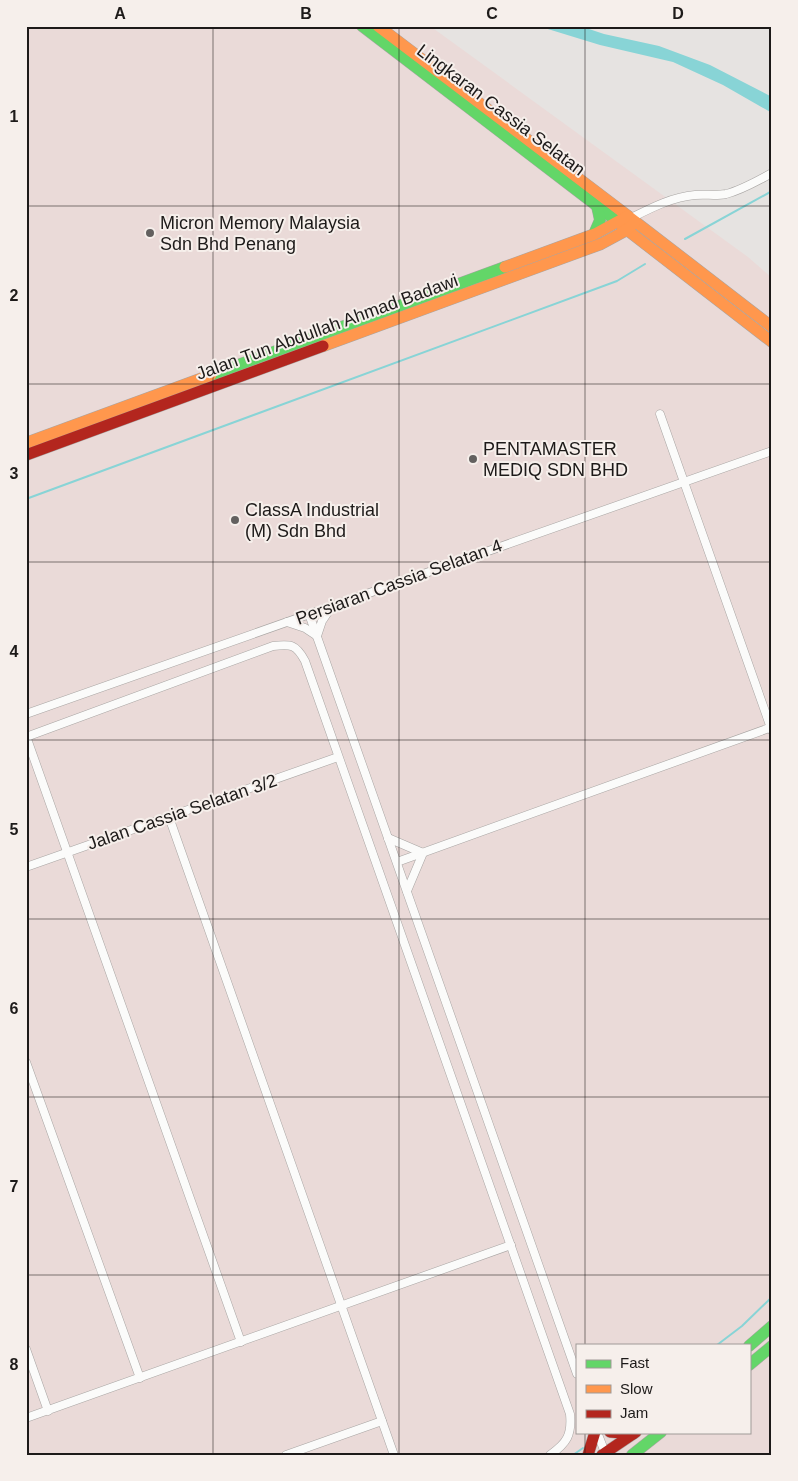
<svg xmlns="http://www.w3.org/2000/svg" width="798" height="1481" font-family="Arial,sans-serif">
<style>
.industrial{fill:#eadad8;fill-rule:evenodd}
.water{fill:#88d4d6}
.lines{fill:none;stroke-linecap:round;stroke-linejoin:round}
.stream{stroke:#88d4d6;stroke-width:2}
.street-casing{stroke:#a8a5a3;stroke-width:9}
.fast-casing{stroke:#a8a5a3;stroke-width:12}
.slow-casing{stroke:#a8a5a3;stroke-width:12}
.jam-casing{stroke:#a8a5a3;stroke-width:12}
.street{stroke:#fbfbfa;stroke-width:8}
.fast{stroke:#63d668;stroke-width:11}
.slow{stroke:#ff974d;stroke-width:11}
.jam{stroke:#b3261e;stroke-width:11}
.grid{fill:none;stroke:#1d1a19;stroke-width:1;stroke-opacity:0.55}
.poi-dot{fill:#63605f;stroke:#f6efeb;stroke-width:2}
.labels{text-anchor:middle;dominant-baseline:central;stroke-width:4;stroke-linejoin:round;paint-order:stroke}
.street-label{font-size:18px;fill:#1d1a19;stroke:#f6efeb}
.poi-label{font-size:18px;fill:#1d1a19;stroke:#f6efeb;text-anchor:start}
.neatline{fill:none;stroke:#1d1a19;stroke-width:2}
.grid-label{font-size:16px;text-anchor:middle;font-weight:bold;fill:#1d1a19}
</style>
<rect width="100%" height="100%" fill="#e6e3e1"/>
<!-- industrial -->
<path class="industrial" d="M26,26H430L748,257L772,278V1455H26ZM577,1345H749V1432H577Z"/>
<!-- water -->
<polygon class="water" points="538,26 580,26 604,34 659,46 710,65 772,97 772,113 723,85 673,62 600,45"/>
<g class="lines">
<!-- stream -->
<g class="stream">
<polyline points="685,239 772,191"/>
<polyline points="26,499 617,281 645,264"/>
<polyline points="717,1345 742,1326 772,1297"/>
<polyline points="573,1455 583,1448"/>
</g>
<!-- street casing -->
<g class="street-casing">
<g id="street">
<path d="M631,218C651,208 672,197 695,195C706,194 716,196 726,194C742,190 757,181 772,173"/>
<polyline points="660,414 772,731"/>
<polyline points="309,614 577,1374"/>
<polyline points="287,622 305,628 317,636 322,621 332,606"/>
<polyline points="26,714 772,451"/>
<polyline points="26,736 241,1342"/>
<path d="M26,737L273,646C291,644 296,644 305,661L570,1414C572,1435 567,1443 550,1455"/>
<polyline points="169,817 394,1455"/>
<polyline points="388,838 423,853 407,891"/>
<polyline points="397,862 772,727"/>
<polyline points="26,867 338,757"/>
<polyline points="26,1062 140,1378"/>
<polyline points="26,1349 48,1411"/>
<polyline points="26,1418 511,1245"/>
<polyline points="597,1432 606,1455"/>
<polyline points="286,1455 382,1421"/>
</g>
</g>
<!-- fast casing -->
<g class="fast-casing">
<g id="fast">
<polyline points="362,26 618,222"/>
<polyline points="594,234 600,220 597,206"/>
<polyline points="211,375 505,267"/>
<polyline points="749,1346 772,1326"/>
<polyline points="749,1365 772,1346"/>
<polyline points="632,1455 661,1432"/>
</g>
</g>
<!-- slow casing -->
<g class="slow-casing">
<g id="slow">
<polyline points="378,26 628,216"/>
<polyline points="622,226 772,342"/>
<polyline points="505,267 595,234 628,216 772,327"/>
<polyline points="323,346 601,244 627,230 635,222"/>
<polyline points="26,443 211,375"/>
</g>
</g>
<!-- jam casing -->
<g class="jam-casing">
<g id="jam">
<polyline points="26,455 323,346"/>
<polyline points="610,1432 633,1434"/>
<polyline points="588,1455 595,1432"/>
<polyline points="602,1455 636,1432"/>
</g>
</g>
<!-- street -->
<use href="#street" class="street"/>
<!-- fast -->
<use href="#fast" class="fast"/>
<!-- slow -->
<use href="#slow" class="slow"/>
<!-- jam -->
<use href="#jam" class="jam"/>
</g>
<!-- grid -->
<path class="grid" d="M213,26V1455M399,26V1455M585,26V1345M26,206H772M26,384H772M26,562H772M26,740H772M26,919H772M26,1097H772M26,1275H772M585,1432V1455"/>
<!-- markers -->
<g class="poi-dot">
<circle cx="150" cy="233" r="5"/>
<circle cx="473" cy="459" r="5"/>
<circle cx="235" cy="520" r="5"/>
</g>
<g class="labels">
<!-- street labels -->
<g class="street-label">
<text transform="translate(501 110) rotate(37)">Lingkaran Cassia Selatan</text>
<text transform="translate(327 327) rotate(-20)">Jalan Tun Abdullah Ahmad Badawi</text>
<text transform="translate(399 582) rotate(-20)">Persiaran Cassia Selatan 4</text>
<text transform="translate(182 812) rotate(-19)">Jalan Cassia Selatan 3/2</text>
</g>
<!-- poi labels -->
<g class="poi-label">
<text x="160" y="223">Micron Memory Malaysia<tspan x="160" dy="21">Sdn Bhd Penang</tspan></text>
<text x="483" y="449">PENTAMASTER<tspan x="483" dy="21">MEDIQ SDN BHD</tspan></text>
<text x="245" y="510">ClassA Industrial<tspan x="245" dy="21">(M) Sdn Bhd</tspan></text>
</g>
</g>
<!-- border -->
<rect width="798" height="1481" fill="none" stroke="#f6efeb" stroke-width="55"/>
<!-- legend -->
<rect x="576" y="1344" width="175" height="90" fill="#f6efeb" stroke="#9f9a97"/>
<rect x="586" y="1360" width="25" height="8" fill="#63d668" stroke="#9f9a97"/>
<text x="620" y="1368" font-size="15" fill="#1d1a19">Fast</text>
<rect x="586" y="1385" width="25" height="8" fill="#ff974d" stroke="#9f9a97"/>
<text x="620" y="1394" font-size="15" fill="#1d1a19">Slow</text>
<rect x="586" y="1410" width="25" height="8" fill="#b3261e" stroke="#9f9a97"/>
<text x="620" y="1418" font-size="15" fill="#1d1a19">Jam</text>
<rect x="28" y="28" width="742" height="1426" class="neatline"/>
<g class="grid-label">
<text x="120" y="19">A</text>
<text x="306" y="19">B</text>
<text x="492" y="19">C</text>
<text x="678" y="19">D</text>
<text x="14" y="122">1</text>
<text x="14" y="301">2</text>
<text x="14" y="479">3</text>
<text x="14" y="657">4</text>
<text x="14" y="835">5</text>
<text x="14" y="1014">6</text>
<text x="14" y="1192">7</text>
<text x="14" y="1370">8</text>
</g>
</svg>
